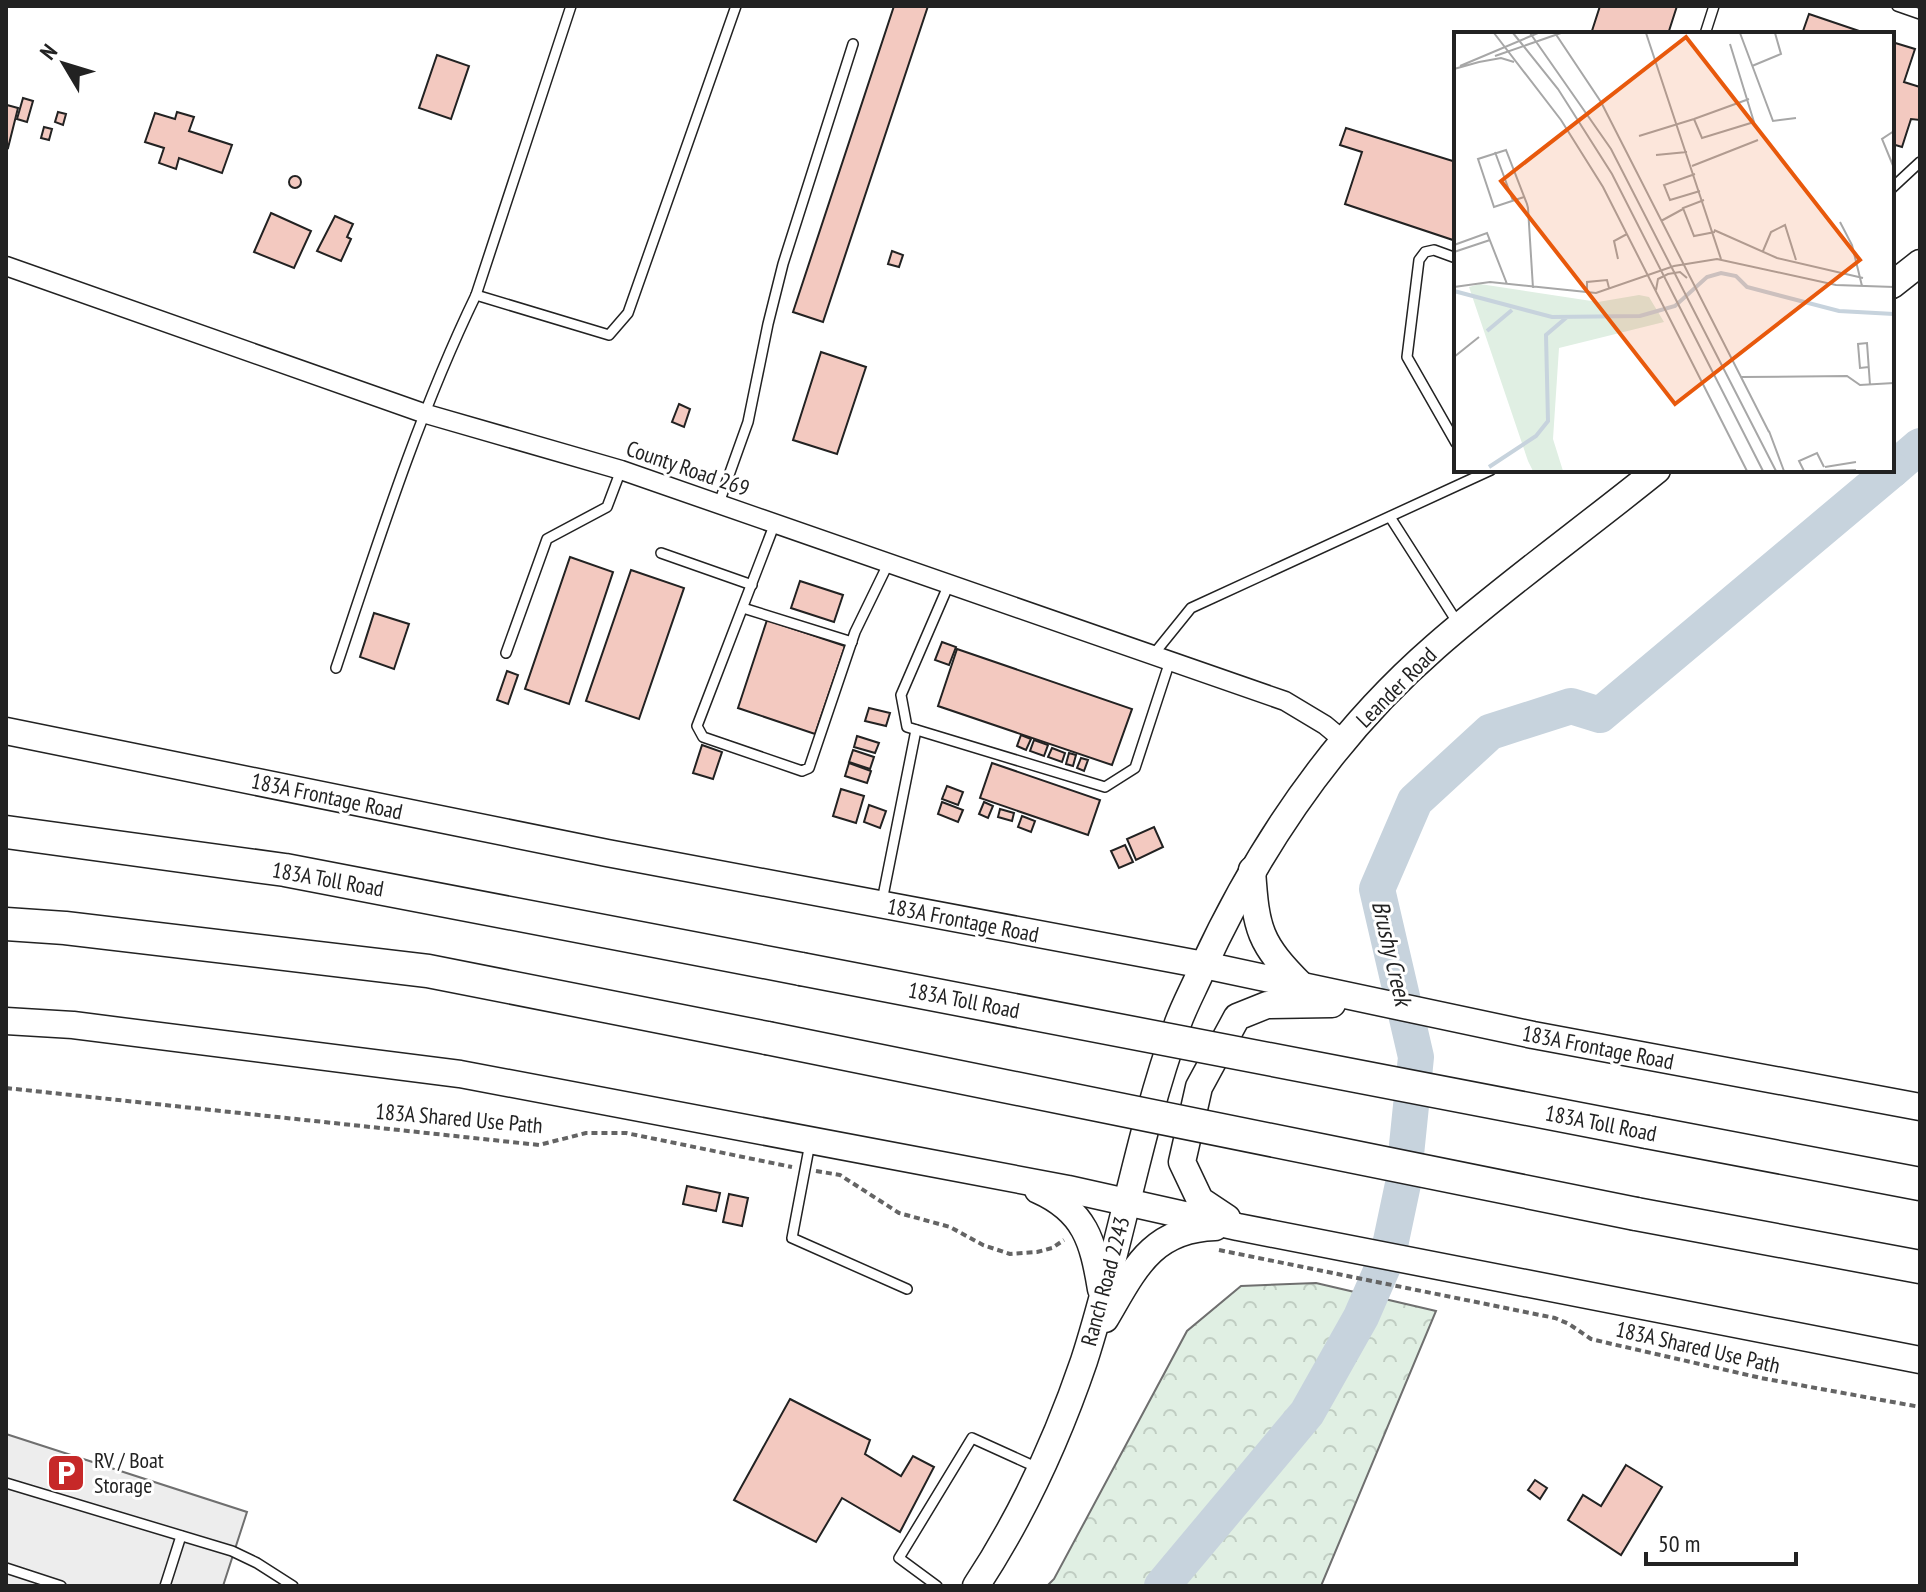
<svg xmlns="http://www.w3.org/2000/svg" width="1926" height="1592" font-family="'PT Sans Narrow',sans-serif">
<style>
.forest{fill:url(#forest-crowns);stroke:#6f6f6f;stroke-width:2}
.parking{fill:#ededed;stroke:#6f6f6f;stroke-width:2}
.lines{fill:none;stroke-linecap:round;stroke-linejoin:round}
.river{stroke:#c7d3dd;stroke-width:36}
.building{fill:#f3c9c0;stroke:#222;stroke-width:2}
.lane-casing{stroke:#222;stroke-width:12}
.street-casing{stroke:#222;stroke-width:21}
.secondary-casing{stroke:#222;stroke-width:29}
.highway-casing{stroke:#222;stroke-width:35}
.path{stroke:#646464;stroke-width:4;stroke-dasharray:6 4;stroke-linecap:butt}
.lane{stroke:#fff;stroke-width:9}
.street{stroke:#fff;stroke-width:18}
.secondary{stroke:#fff;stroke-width:26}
.highway{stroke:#fff;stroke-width:32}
.highway-bridge-casing{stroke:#222;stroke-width:35;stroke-linecap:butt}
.highway-bridge{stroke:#fff;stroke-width:32}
.labels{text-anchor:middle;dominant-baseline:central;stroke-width:6;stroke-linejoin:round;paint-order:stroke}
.street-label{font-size:22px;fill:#222;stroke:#fff}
.poi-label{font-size:22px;fill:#222;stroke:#fff;text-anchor:start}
.water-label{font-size:24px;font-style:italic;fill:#222;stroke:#fff}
.inset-river{fill:none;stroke:#c7d3dd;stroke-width:4}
.inset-road{fill:none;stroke:#a7a7a7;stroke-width:2}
.view{fill:#e8590c;fill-opacity:0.15;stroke:#e8590c;stroke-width:4}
.inset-edge{fill:none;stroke:#222;stroke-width:4}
</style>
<defs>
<pattern id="forest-crowns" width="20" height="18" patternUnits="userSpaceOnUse" patternTransform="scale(2)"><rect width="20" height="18" fill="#e0efe3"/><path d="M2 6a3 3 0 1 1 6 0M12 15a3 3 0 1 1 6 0" fill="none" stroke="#c0cdc2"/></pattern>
</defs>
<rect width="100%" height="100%" fill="#fff"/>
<!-- forest -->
<polygon class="forest" points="1316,1283 1436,1311 1321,1586 1047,1586 1054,1579 1187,1331 1241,1286"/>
<!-- parking -->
<polygon class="parking" points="6,1434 247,1512 223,1586 6,1586"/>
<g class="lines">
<!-- river -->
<g class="river">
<polyline points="1892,470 1920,446"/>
<polyline points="1162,1586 1307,1413 1361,1317 1388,1255 1403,1184 1416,1057 1377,889 1415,801 1490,732 1571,706 1600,715 1892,470"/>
</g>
</g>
<!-- building -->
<g class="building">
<polygon points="894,6 928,6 823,322 793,312"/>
<polygon points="1600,6 1677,6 1668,34 1591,34"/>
<polygon points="1809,14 1868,34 1802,34"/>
<polygon points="1892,42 1915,49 1904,82 1920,87 1920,120 1911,119 1902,147 1892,144"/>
<polygon points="437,55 469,66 451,119 419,108"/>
<polygon points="23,98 33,101 27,122 17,119"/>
<polygon points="7,105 18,108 8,148 6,147"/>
<polygon points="58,112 66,114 63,125 55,122"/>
<polygon points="177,112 194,117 189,131 232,145 222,173 179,158 176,169 159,163 164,148 145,142 155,113 175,119"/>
<polygon points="44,127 52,129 49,140 41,138"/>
<polygon points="1346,128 1456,162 1456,241 1345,204 1362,152 1340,145"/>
<circle cx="295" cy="182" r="6"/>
<polygon points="271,213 311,231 294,268 254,252"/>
<polygon points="335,216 353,224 347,237 351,239 341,261 317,251"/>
<polygon points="892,251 903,255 899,267 888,264"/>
<polygon points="821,352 866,367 837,454 793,440"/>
<polygon points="679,404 690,409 684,427 672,422"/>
<polygon points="570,557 613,572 569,704 525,689"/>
<polygon points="631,570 684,588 639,719 586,701"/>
<polygon points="800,581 843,595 834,622 791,608"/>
<polygon points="374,613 409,624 394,669 360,657"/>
<polygon points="767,620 845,646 815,734 738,708"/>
<polygon points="942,642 956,647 949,665 935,660"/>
<polygon points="957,649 1132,709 1112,765 938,706"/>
<polygon points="507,671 518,675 508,704 497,700"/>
<polygon points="869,708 890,713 886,726 865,721"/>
<polygon points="1021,735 1031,739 1026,750 1017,746"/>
<polygon points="857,736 879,743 875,753 854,747"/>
<polygon points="1034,740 1048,745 1044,756 1030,751"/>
<polygon points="702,745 722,752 713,779 693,773"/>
<polygon points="1052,748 1065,753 1062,762 1048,757"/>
<polygon points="853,750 874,757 870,769 849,762"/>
<polygon points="1069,753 1076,755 1073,766 1066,764"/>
<polygon points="1081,758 1088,760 1084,771 1077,768"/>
<polygon points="849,763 871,771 867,783 845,776"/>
<polygon points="992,763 1100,800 1088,835 980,798"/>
<polygon points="947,786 963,792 958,805 942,799"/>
<polygon points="841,789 864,796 856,823 833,816"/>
<polygon points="942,802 963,810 958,822 938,814"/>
<polygon points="984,802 993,806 988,818 979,814"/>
<polygon points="869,805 886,811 880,828 864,822"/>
<polygon points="1000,809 1014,813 1012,821 998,817"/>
<polygon points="1022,816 1035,821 1031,832 1018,827"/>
<polygon points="1154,827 1163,847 1136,860 1127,839"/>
<polygon points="1125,845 1133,862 1119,868 1111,851"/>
<polygon points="687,1186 720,1193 716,1211 683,1204"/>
<polygon points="729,1194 748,1198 742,1226 723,1222"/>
<polygon points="790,1399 870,1440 865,1454 901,1476 913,1456 934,1467 900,1532 842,1498 816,1542 734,1500"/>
<polygon points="1626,1465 1662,1487 1621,1555 1568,1520 1583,1495 1601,1506"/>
<polygon points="1535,1480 1547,1488 1540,1499 1528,1490"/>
</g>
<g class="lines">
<!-- lane casing -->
<g class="lane-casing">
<g id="lane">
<polyline points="1897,6 1920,14"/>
<polyline points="1705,34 1714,6"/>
<polyline points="1892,188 1920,162"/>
<polyline points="1456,258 1434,250 1425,252 1419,260 1407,357 1456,443"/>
<polyline points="476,295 571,6"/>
<polyline points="719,503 748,422 768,324 783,264 853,44"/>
<polyline points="1390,517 1459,625"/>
<polyline points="775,523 697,726 703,737 802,771 809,768 855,632 889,562"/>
<polyline points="661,553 752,585"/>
<polyline points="949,584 901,695 907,727 1105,787 1135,768 1170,661"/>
<polyline points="743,608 852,642"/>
<polyline points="506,653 547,539 607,507 621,470"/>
<polyline points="1153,655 1191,608 1491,470"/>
<path d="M336,668C378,542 418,415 476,295L609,335L628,313L736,6"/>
<polyline points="882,901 916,730"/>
<polyline points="810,1143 792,1238 907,1289"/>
<polyline points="6,1483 232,1551 257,1563 293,1586"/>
<polyline points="6,1568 61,1586"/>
<polyline points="165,1586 181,1536"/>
<polyline points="937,1586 899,1558 972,1438 1038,1468"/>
</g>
</g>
<!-- street casing -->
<g class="street-casing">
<polyline id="street" points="6,266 423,413 621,470 1285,701 1325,725 1343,740"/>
</g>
<!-- secondary casing -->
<g class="secondary-casing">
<g id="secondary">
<polyline points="1892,285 1920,263"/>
<polyline points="6,731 607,853 1204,965 1533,1035 1920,1107"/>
<path d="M1252,870C1256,930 1259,943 1302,986"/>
<polyline points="6,1021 73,1025 460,1074 1068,1189 1238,1227 1920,1360"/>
<path d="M1038,1190C1085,1211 1093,1241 1101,1289"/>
<polyline points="1227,1218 1200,1200 1182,1162 1199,1087 1237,1017 1267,1005 1332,1004"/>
<path d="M1105,1319C1134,1270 1151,1229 1215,1227"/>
<path d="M976,1586C1022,1516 1057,1440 1084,1361C1120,1250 1138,1133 1178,1023C1185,1004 1195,986 1203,967C1259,846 1334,735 1435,647C1506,585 1584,529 1657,470"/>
</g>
</g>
<!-- highway casing -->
<g class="highway-casing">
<g id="highway">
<polyline points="6,832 285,870 801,969"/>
<polyline points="6,924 65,928 428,971 767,1038"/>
<polyline points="1647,1132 1920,1184"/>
<polyline points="1636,1214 1920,1267"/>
</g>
</g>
<!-- path -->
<g class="path">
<polyline points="6,1088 539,1145 586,1133 626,1133 792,1167"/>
<polyline points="816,1171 840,1175 899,1213 950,1227 983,1245 1010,1254 1037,1252 1052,1248 1064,1240"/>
<polyline points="1219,1250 1555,1318 1569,1324 1591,1339 1612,1344 1761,1378 1920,1407"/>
</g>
<!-- lane -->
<use href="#lane" class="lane"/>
<!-- street -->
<use href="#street" class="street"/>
<!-- secondary -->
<use href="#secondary" class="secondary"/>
<!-- highway -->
<use href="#highway" class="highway"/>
<!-- highway-bridge casing -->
<g class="highway-bridge-casing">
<g id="highway-bridge">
<polyline points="801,969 1647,1132"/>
<polyline points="767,1038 1636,1214"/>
</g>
</g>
<!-- highway-bridge -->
<use href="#highway-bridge" class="highway-bridge"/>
</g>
<!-- icons -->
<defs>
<g id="parking-square" transform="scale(2)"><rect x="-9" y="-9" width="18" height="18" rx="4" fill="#c62828" stroke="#fff"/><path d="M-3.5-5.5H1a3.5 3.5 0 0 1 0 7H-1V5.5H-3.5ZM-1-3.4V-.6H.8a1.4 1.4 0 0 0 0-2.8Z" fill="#fff"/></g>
</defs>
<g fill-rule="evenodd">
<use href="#parking-square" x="66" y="1473"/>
</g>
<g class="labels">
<!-- street labels -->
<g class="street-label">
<text transform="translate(688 468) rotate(19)">County Road 269</text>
<text transform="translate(1396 687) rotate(-45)">Leander Road</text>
<text transform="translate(327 796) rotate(12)">183A Frontage Road</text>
<text transform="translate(328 879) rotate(10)">183A Toll Road</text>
<text transform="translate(963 920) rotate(11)">183A Frontage Road</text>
<text transform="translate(964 1000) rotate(11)">183A Toll Road</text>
<text transform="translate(1598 1047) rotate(11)">183A Frontage Road</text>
<text transform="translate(459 1118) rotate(5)">183A Shared Use Path</text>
<text transform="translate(1601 1123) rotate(11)">183A Toll Road</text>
<text transform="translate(1105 1281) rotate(-75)">Ranch Road 2243</text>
<text transform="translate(1698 1347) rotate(13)">183A Shared Use Path</text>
</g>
<!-- poi labels -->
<g class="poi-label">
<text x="94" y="1460">RV / Boat<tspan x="94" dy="25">Storage</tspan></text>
</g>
<!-- water labels -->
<g class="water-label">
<text transform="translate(1392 953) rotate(77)">Brushy Creek</text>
</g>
</g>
<!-- overview -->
<g transform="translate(1454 32)">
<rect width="440" height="440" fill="#fff"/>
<path d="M26,252L144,270L185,263L195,265L210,290L105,316L99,407L109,439H79L74,429L15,255Z" fill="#e0efe3"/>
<path class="inset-river" d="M0,259L98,285L186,284L221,274L253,245L267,241L282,244L293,255L385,279L440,282M33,299L58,278M35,435L82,404L94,389L92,303L113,285"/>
<path class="inset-road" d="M40,1L107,88L149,155L293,439M59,1L104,57L158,142L309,439M76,1L157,117L322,439M101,1L147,70L315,400M192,1L267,227M286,1L319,89L342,86M41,24L107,1M25,30L47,26L60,30M6,34L84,1M298,34L327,22L321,1M0,37L25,30M240,87L295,67M440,99L428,107L440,136M185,104L240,87L248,106L300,90L276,12M41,120L59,169M202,123L233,120M238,134L304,108M241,142L210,153L216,168L246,159M70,165L40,175L24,127L52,118L73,172L74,176L79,256M250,168L229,176L240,204L261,200M207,189L229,177M386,190L398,213L408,254M260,198L323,226L409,246M0,213L33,201L53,252M309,219L317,200L331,193L342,228M0,220L36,208M164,227L160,209L173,202M0,255L36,250L142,261L220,234L263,227L382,253L440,255M202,258L204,247L214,242L226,240L233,246M133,260V250L153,248L155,256M0,325L25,305M415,335L406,336L404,312L413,311L416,353M287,345L393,344L406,353L440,351M315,399L330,439M371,435L402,430M350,439L345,429L363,421L370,435M362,439L402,438"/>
<path class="view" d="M232,5L406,228L221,372L47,149Z"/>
<rect width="440" height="440" class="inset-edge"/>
</g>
<!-- border -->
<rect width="1926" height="1592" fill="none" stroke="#222222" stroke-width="16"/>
<!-- north arrow -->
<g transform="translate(64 64) rotate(308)" stroke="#ffffff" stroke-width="6" paint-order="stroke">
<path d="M0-6L14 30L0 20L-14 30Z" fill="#222222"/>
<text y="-12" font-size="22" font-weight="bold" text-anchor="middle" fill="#222222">N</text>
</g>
<!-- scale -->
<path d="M1646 1552v12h150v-12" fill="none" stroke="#222222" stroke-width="4"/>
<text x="1658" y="1552" font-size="24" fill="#222222" stroke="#ffffff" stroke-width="6" paint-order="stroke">50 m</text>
</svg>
